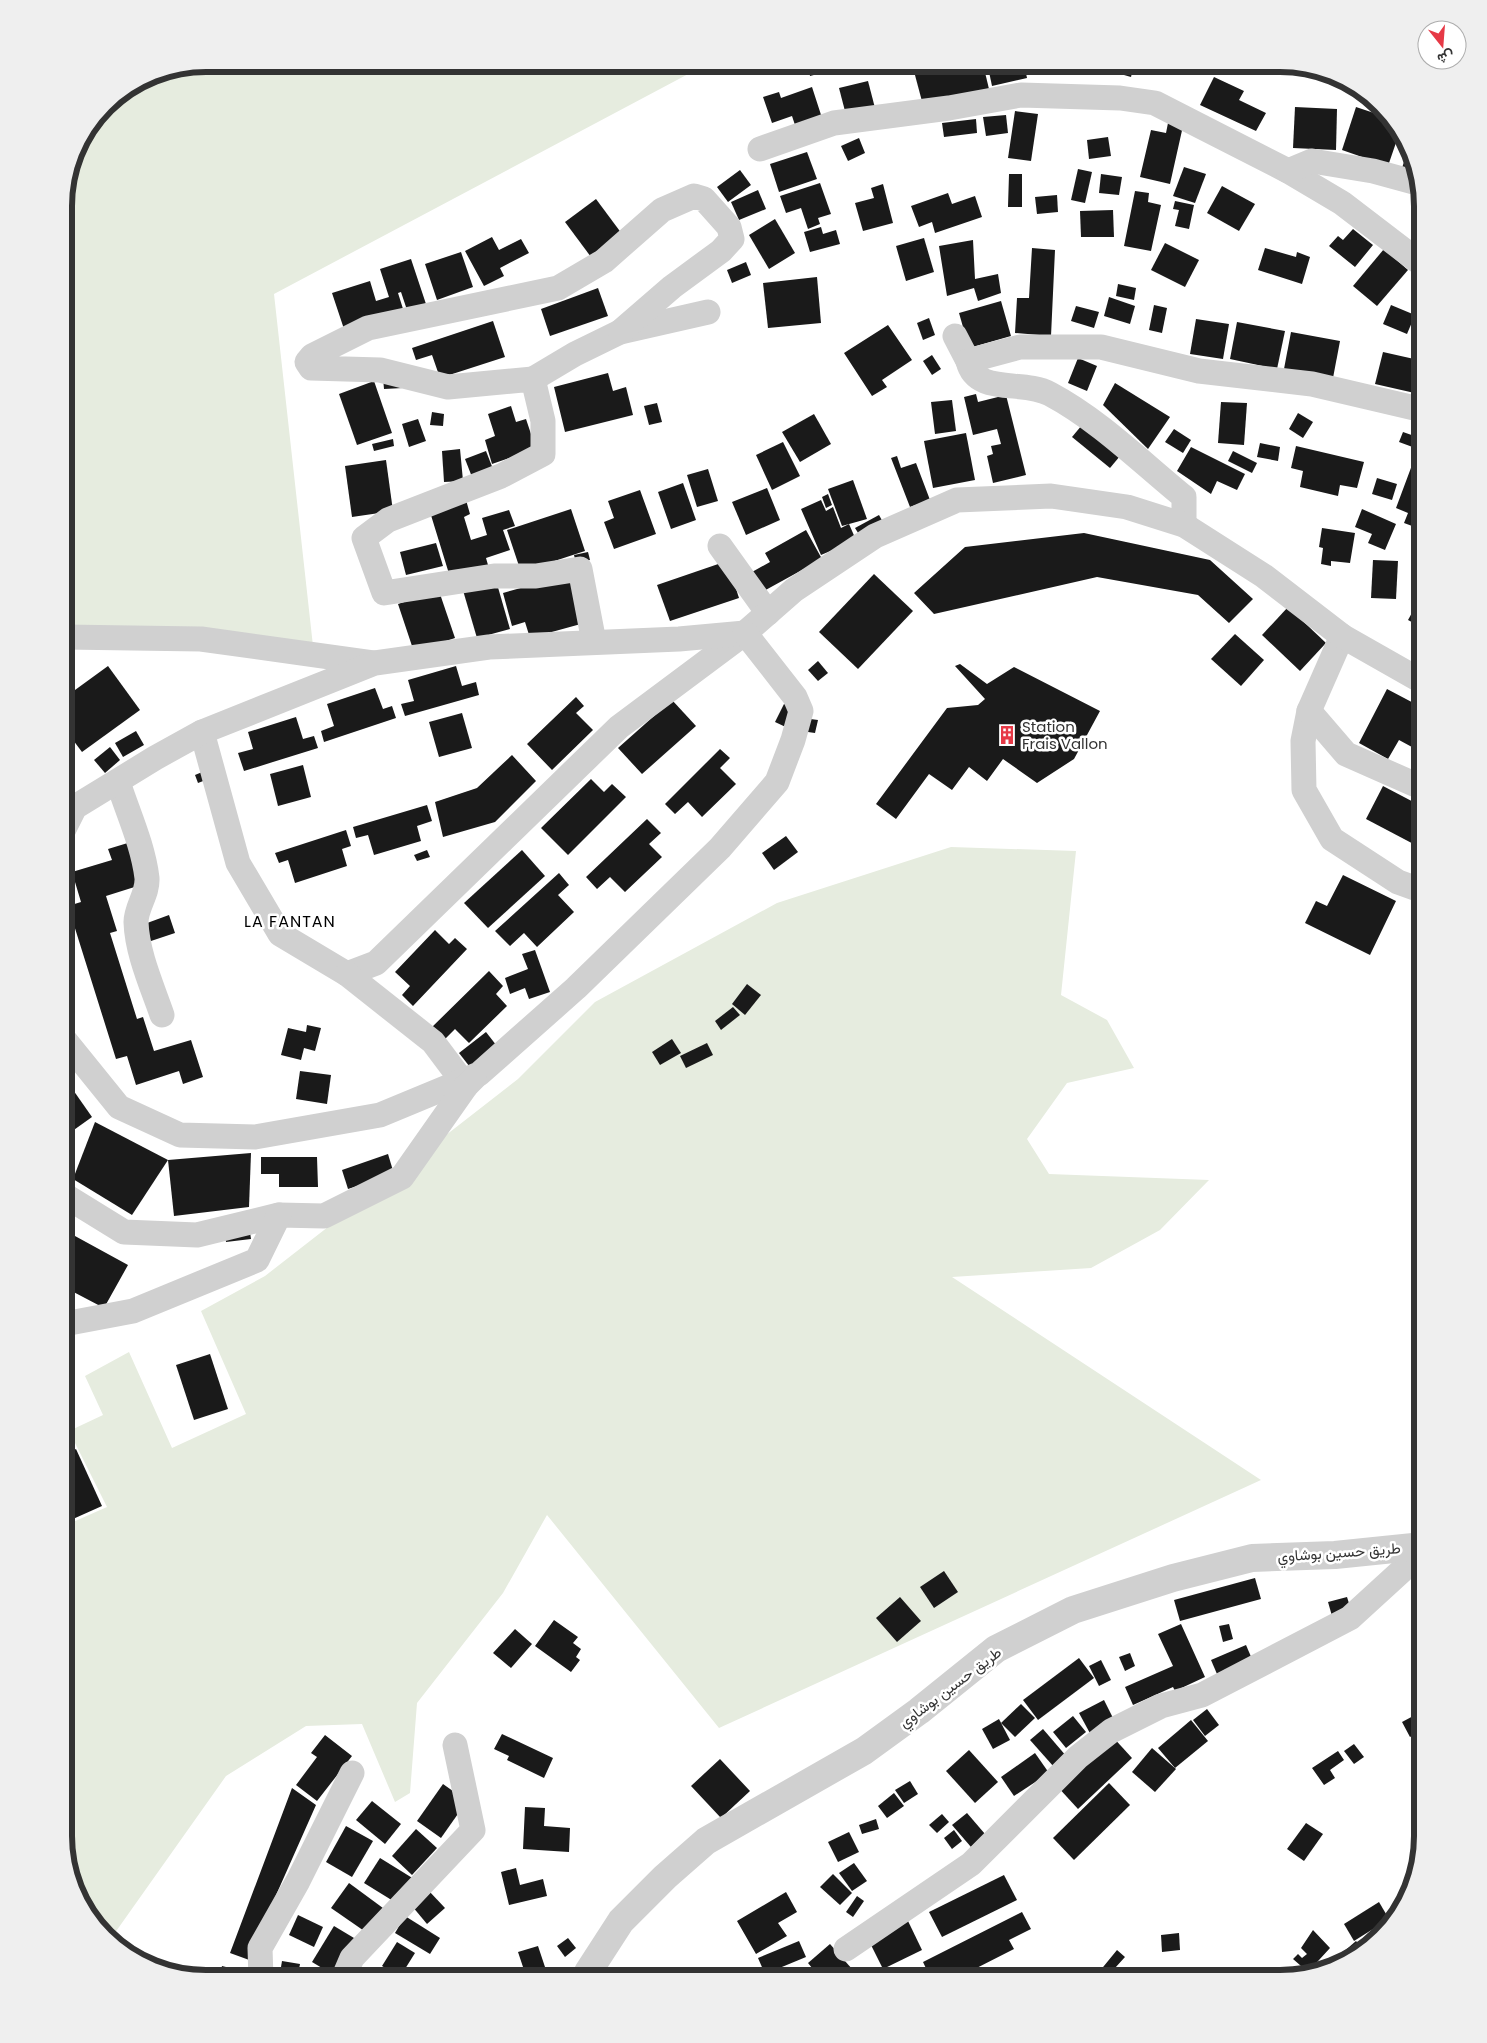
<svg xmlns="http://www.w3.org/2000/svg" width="1487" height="2043" font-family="Poppins,Vazirmatn,sans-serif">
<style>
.green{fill:#e6ecdf}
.building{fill:#1a1a1a}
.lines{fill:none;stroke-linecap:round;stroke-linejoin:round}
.minor{stroke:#d0d0d0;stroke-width:25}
.tertiary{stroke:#d0d0d0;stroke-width:28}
.labels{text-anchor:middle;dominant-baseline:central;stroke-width:5;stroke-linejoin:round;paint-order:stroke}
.poi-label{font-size:15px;fill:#333;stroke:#fff;text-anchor:start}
.street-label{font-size:15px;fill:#333;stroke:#fff}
.neighbourhood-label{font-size:16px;letter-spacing:1px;fill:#000;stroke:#fff}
.rim{fill:none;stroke:#333;stroke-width:6}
</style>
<rect width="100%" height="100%" fill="#fff"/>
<!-- green -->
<g class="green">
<polygon points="207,64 742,64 692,72 274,294 314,655 64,636 64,197 79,143 112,99 152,75"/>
<polygon points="1267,64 1289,64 1352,83 1358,89"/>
<polygon points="951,847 1076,851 1061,995 1107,1020 1134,1068 1067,1083 1027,1139 1049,1174 1209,1180 1160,1230 1091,1268 952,1277 1261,1480 719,1728 547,1515 503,1593 417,1703 410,1793 395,1802 362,1724 306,1726 226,1776 112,1937 83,1908 64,1836 64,1526 107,1507 69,1431 103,1415 85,1376 129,1352 172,1448 246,1414 201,1311 265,1276 518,1079 595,1002 777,903"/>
</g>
<!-- building -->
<g class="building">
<polygon points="816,64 827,64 829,71 810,76 808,66"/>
<polygon points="912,64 983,64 989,89 923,105"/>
<polygon points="1002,64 1024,64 1027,78 992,86 988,67"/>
<polygon points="1028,64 1099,64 1099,71 1064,72 1064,67 1029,71"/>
<polygon points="1112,64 1134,64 1131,77 1110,71"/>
<polygon points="1214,77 1244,91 1239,100 1266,113 1256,131 1200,105"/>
<polygon points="868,81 875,108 846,115 839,88"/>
<polygon points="812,87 823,121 797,131 792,116 772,123 763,97 779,92 781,98"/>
<polygon points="1295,107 1337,109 1336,150 1293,148"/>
<polygon points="1356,107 1386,117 1400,131 1388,166 1342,150"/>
<polygon points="1015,111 1038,114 1031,161 1008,158"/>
<polygon points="1006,115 1008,133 986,136 983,117"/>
<polygon points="976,119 977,133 944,137 942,123"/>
<polygon points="1168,123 1183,126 1170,184 1140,177 1151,130 1166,133"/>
<polygon points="1108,137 1111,156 1089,159 1087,140"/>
<polygon points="859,138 865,153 848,161 841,146"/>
<polygon points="1408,150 1414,172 1402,168"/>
<polygon points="807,152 817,179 779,192 770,164"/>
<polygon points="1184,167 1206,174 1195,203 1173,196"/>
<polygon points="1078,169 1092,172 1085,203 1071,200"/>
<polygon points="740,170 751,185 728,202 717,187"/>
<polygon points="1009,174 1022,174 1022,207 1008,207"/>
<polygon points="1101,174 1122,177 1119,195 1099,193"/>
<polygon points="820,183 831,214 818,218 820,224 808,229 801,208 786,213 780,196"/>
<polygon points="883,184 893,223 863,231 855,203 874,198 871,188"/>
<polygon points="1222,186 1255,204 1239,231 1207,213"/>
<polygon points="758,190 766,209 739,220 731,202"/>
<polygon points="1135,191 1149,193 1148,202 1161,205 1151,251 1124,246"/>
<polygon points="948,193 952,204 975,196 982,217 935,233 932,222 919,227 911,206"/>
<polygon points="1057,195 1058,212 1037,214 1035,197"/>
<polygon points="596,199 622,234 591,257 565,222"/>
<polygon points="1175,201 1194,205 1189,229 1175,226 1179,210 1173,209"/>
<polygon points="1113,210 1114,237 1081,237 1080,211"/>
<polygon points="775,219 795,253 769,269 749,235"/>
<polygon points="821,227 823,234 836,230 840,244 810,252 804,232"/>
<polygon points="1353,229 1373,245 1355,267 1329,246 1338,236 1343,240"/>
<polygon points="492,237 499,250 521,239 529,253 500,268 504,276 484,286 465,251"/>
<polygon points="924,238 934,272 906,281 896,246"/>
<polygon points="973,240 975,279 998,274 1001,293 978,301 974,288 947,296 939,246"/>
<polygon points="1165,243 1199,260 1185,287 1151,270"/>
<polygon points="1032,248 1055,250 1051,336 1015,333 1017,298 1029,298"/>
<polygon points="1265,248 1296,257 1297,252 1310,257 1302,284 1258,270"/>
<polygon points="1384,249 1408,270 1377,306 1353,286"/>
<polygon points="461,252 473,287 437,300 425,264"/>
<polygon points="411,259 426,304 407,310 401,292 398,293 404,312 345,332 332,293 370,281 376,301 389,297 380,269"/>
<polygon points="746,262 751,275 732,283 727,270"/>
<polygon points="817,277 821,323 768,328 763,283"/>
<polygon points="1118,284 1136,288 1134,300 1116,296"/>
<polygon points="598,288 608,316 550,336 541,309"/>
<polygon points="1109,297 1135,306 1130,324 1104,316"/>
<polygon points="1421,297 1423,298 1423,321 1411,312"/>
<polygon points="1001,301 1011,336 969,348 959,313"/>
<polygon points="1154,305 1167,308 1162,333 1149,330"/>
<polygon points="1391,305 1415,315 1407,334 1383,324"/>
<polygon points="1076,306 1099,312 1094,328 1071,321"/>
<polygon points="929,318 935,335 923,340 917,323"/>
<polygon points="1196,319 1229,324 1223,359 1190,354"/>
<polygon points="493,321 505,357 440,378 432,355 416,360 412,348"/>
<polygon points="1237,322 1285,331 1277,369 1230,359"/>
<polygon points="888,325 912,360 882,380 887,387 872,396 844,353"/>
<polygon points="1291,332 1340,341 1333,378 1284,369"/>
<polygon points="1383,352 1423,361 1423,378 1419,394 1375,384"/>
<polygon points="932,355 941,369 932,375 923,361"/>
<polygon points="1078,358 1097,366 1087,391 1068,383"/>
<polygon points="608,373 613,391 626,387 633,415 565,432 554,387"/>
<polygon points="383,378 403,388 384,389"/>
<polygon points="374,381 392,433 357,445 339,394"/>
<polygon points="1115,383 1170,417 1148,449 1103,405"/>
<polygon points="976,394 978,402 1006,395 1026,475 993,483 987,456 993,454 991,446 1001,444 997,429 973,435 964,397"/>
<polygon points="952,400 956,431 935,434 931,402"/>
<polygon points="1221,402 1247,403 1244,445 1218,443"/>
<polygon points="657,403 662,422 649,425 644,406"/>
<polygon points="511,406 516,422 526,419 536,449 492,464 485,440 495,436 488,414"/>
<polygon points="432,412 444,414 443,426 430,425"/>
<polygon points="1298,413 1313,422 1303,438 1289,429"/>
<polygon points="814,414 831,444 800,462 782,432"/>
<polygon points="418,419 426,441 409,447 402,424"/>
<polygon points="1087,419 1125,450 1110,468 1072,437"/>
<polygon points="1174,429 1191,440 1183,453 1165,442"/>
<polygon points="1403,432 1423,439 1423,530 1404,523 1408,513 1396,508 1418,449 1399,442"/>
<polygon points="966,433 975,480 933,488 924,441"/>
<polygon points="393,439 394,446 374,451 372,444"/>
<polygon points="783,442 800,476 772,490 756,455"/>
<polygon points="1260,443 1280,447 1278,461 1257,457"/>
<polygon points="1296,446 1364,462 1357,488 1340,485 1338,496 1300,487 1303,471 1291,468"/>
<polygon points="1191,447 1245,474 1237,490 1217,481 1211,494 1177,471"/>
<polygon points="460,449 463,481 444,482 442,451"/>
<polygon points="486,451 493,469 472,477 465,459"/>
<polygon points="1233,451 1257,463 1252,473 1228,461"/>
<polygon points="897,456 901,468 916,463 930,500 910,507 891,458"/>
<polygon points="386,460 393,511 352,517 345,466"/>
<polygon points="708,469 718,501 697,507 687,475"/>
<polygon points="1377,478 1397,484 1392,500 1372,494"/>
<polygon points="853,480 867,519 842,526 828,489"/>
<polygon points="683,483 696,520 671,529 658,492"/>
<polygon points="767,488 780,520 746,535 732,502"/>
<polygon points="640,490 656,534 614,549 604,522 614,518 608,501"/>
<polygon points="828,494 832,505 826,508 822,497"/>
<polygon points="466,500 470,514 464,517 471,540 487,535 482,518 509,510 515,526 503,530 510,550 486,558 488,565 450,577 430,512"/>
<polygon points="821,500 826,511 833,507 841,528 849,524 856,540 821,555 801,509"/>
<polygon points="571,509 585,551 521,572 507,530"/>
<polygon points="1362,509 1396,524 1385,550 1368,543 1372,534 1355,527"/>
<polygon points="879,515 884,524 860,536 855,528"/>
<polygon points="1322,528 1355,533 1350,563 1331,561 1331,566 1321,564 1323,548 1319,547"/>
<polygon points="806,530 822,559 762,592 752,572 770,562 765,553"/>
<polygon points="1084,533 1210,560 1253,599 1229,623 1198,595 1097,577 934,614 914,593 965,547"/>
<polygon points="436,543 443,566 406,575 400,552"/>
<polygon points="588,552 590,560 576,563 574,555"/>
<polygon points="1373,560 1398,561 1396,599 1371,598"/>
<polygon points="727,561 739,598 670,621 657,585"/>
<polygon points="575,573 588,622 530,638 525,622 512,626 503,593"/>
<polygon points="874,574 913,611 858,669 819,632"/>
<polygon points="495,577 510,629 477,638 462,587"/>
<polygon points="439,591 455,638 414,652 398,604"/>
<polygon points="1423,593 1423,628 1408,620"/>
<polygon points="1288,607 1326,643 1300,671 1262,635"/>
<polygon points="1235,634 1264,660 1241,686 1211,659"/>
<polygon points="818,661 828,673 818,681 808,670"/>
<polygon points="960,664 987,684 1014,667 1100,711 1074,759 1037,783 1003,759 987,781 969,767 952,790 929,774 896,819 876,804 947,708 978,705 985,699 955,666"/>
<polygon points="108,666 140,710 82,752 64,728 64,698"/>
<polygon points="456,666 462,686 476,682 479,695 405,716 401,704 414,701 408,680"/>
<polygon points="375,688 383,709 392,706 396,718 324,742 321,731 334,726 327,704"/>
<polygon points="1387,689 1423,708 1423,753 1399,740 1388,759 1359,743"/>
<polygon points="576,697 584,706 576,713 593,730 552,770 527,744"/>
<polygon points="672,700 696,726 642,774 618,748"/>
<polygon points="784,704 799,711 790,729 775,722"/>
<polygon points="462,713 472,748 439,757 429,722"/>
<polygon points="296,717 303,739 314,736 318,748 244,771 238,753 253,749 248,732"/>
<polygon points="803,718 818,720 815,733 801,731"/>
<polygon points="136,731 144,745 123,757 115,743"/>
<polygon points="110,747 120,760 105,773 94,760"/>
<polygon points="64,749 74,755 64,774"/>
<polygon points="720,749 730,758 720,768 736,784 702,817 688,802 675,814 665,804"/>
<polygon points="512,755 536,781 495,822 443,837 435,802 477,788"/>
<polygon points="303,765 311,797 278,806 270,774"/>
<polygon points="207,770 211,778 198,783 195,775"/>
<polygon points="591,779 604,792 612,784 626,797 568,855 541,828"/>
<polygon points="1383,786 1423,807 1423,849 1366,819"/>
<polygon points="427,805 432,821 417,826 421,841 374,855 368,835 356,838 353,827"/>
<polygon points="647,819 661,833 649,844 662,857 625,892 610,877 597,889 586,877"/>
<polygon points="346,830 351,846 342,849 347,866 295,883 288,860 279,863 275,853"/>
<polygon points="786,836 798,852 774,870 762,853"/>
<polygon points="131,842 144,884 106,896 117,931 110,933 137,1019 143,1017 154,1051 191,1040 203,1077 183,1084 179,1071 136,1085 127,1056 116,1059 68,906 81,902 72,872 112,860 108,849"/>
<polygon points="427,850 430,857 417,861 414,855"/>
<polygon points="522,850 545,876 488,928 464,903"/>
<polygon points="559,873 569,885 558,895 574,912 537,947 524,933 510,946 495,931"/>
<polygon points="1343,875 1396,901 1370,955 1305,923 1316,901 1327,906"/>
<polygon points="169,915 175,933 145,943 139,926"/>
<polygon points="435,930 449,944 455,938 467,949 413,1006 402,995 410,986 395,972"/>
<polygon points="535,950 550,992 529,999 525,988 510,994 505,978 528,969 522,954"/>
<polygon points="489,971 503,986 496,994 507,1006 469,1043 455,1029 441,1043 429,1030"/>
<polygon points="747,984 761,995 745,1015 732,1004"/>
<polygon points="733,1007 740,1015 721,1030 715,1021"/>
<polygon points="307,1025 321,1028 315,1051 304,1048 301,1060 281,1055 288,1028 306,1032"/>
<polygon points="486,1032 500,1050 473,1071 459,1053"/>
<polygon points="672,1039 681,1053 660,1065 652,1052"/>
<polygon points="707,1043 713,1055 686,1068 680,1056"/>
<polygon points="300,1071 331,1075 327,1104 296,1099"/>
<polygon points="64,1077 92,1117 64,1137"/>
<polygon points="95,1122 168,1160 132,1215 73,1179"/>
<polygon points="251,1153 249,1207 174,1216 168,1160"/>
<polygon points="388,1154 394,1174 348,1189 342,1170"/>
<polygon points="261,1157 317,1157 318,1187 279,1187 279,1174 261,1174"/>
<polygon points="249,1225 251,1239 226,1242 224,1228"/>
<polygon points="75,1236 128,1265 104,1308 64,1287 64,1248 67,1250"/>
<polygon points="210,1354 228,1409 194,1420 176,1365"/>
<rect x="64" y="1362" width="8" height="12"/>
<polygon points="64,1384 71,1385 69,1429 64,1429"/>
<polygon points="76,1449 102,1506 64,1523 64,1455"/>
<polygon points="944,1571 958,1592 934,1608 920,1587"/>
<polygon points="1255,1578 1261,1599 1180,1621 1174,1600"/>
<polygon points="900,1597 921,1621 897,1642 876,1618"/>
<polygon points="1347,1597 1351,1610 1332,1616 1328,1602"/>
<polygon points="554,1620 578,1637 573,1643 581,1649 576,1657 580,1660 571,1672 535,1646"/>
<polygon points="1181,1624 1205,1677 1175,1691 1173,1687 1133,1705 1125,1687 1173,1666 1158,1634"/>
<polygon points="1229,1624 1233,1639 1223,1642 1219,1626"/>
<polygon points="515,1629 532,1644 511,1668 493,1653"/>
<polygon points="1246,1645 1252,1659 1217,1674 1211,1660"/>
<polygon points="1130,1653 1135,1666 1125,1671 1119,1657"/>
<polygon points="1079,1658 1094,1678 1038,1720 1023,1700"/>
<polygon points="1101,1660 1111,1680 1099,1686 1089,1666"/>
<polygon points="1104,1700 1116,1724 1092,1737 1079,1713"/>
<polygon points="1021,1704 1035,1718 1015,1737 1001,1723"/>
<polygon points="1207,1709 1219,1725 1205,1736 1193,1720"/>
<polygon points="1417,1714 1423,1730 1410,1737 1402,1722"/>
<polygon points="1073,1716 1086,1732 1066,1748 1053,1732"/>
<polygon points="999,1719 1010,1740 993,1749 982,1729"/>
<polygon points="1191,1720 1208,1741 1175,1768 1158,1748"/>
<polygon points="1043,1729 1067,1757 1054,1767 1030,1740"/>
<polygon points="502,1734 553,1758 544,1778 507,1760 509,1756 494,1749"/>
<polygon points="325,1735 352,1756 317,1801 296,1785 317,1757 311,1753"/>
<polygon points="1111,1735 1132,1758 1078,1809 1056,1785"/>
<polygon points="1354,1744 1364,1757 1354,1764 1344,1751"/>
<polygon points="1152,1748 1176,1769 1155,1792 1132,1772"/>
<polygon points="969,1750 998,1782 975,1803 946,1771"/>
<polygon points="1338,1751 1344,1760 1330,1770 1335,1778 1324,1785 1312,1768"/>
<polygon points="1035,1753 1049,1773 1014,1796 1001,1777"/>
<polygon points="720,1759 750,1791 721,1818 691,1786"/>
<polygon points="910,1781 918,1794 904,1803 895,1790"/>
<polygon points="1109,1783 1130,1805 1074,1860 1053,1838"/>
<polygon points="443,1784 467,1801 441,1838 417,1821"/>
<polygon points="292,1788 316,1805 261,1929 252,1961 230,1953"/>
<polygon points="894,1793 904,1806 887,1818 878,1806"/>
<polygon points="372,1801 401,1824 385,1844 356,1820"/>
<polygon points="525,1807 545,1808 544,1826 570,1828 569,1852 523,1849"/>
<polygon points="967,1813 985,1834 971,1847 952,1825"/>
<polygon points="942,1814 949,1822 937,1833 929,1825"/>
<polygon points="876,1819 879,1829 862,1834 859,1825"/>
<polygon points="1306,1823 1323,1834 1304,1861 1287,1849"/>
<polygon points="346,1826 373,1841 352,1877 326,1862"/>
<polygon points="416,1829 437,1848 412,1875 392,1856"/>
<polygon points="954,1830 962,1841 952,1849 944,1838"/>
<polygon points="849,1832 859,1852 838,1862 828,1842"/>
<polygon points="380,1858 414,1879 398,1904 364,1883"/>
<polygon points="854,1863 867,1881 852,1891 839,1873"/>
<polygon points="516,1868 520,1885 543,1879 547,1896 509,1905 501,1872"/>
<polygon points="833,1874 852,1893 840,1905 820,1887"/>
<polygon points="1004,1875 1017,1900 942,1937 929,1912"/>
<polygon points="349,1883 387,1911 370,1935 331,1908"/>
<polygon points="429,1891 445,1908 427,1924 412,1906"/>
<polygon points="786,1892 797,1912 778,1923 787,1936 756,1954 737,1921"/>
<polygon points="857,1896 864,1901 853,1917 846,1912"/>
<polygon points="1379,1902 1389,1919 1354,1941 1344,1924"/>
<polygon points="1022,1912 1031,1929 1009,1940 1014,1949 955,1979 931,1979 923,1962"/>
<polygon points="298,1915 323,1927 314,1947 289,1935"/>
<polygon points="405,1916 440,1938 430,1954 395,1933"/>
<polygon points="908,1921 922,1950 883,1969 869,1941"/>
<polygon points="334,1926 359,1941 337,1977 312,1962"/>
<polygon points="1313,1930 1330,1948 1308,1972 1293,1959 1298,1954 1302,1958 1307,1954 1301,1948"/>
<polygon points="1179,1933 1180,1950 1162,1952 1161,1935"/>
<polygon points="568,1938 576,1948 565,1957 557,1946"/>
<polygon points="799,1941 806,1957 765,1974 758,1958"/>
<polygon points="1356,1941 1363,1949 1352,1960 1326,1967"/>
<polygon points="397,1942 415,1953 400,1977 382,1966"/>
<polygon points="830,1944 860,1978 859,1979 821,1979 808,1963"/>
<polygon points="538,1946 549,1979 527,1979 518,1952"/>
<polygon points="1117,1950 1125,1957 1115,1968 1124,1977 1122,1979 1107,1979 1099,1972"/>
<polygon points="282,1961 300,1964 297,1979 279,1979"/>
<polygon points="222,1966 258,1975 257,1979 219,1979"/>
<polygon points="909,1969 914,1979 889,1979"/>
<polygon points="1191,1969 1204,1975 1202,1979 1186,1979"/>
<polygon points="1013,1970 1016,1979 989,1979"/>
<polygon points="312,1972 333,1977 333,1979 310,1979"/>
<polygon points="720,1973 721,1979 689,1979 688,1976"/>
</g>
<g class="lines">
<!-- minor -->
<g class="minor">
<polyline points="760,149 834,123 949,108 1021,95 1120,98 1155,103 1288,171 1342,203 1423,265"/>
<polyline points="1288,171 1312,161 1373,171 1417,183"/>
<polyline points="955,336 968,361"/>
<polyline points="533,379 575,354 620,332 708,312"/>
<path d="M1184,525V497C1141,462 1099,420 1050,394C1023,379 976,396 968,361L1020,347H1101L1199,371L1312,384L1423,410"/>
<polyline points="720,546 768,613"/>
<polyline points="1342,636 1309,711 1303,741 1304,790 1332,839 1398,882 1423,891"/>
<polyline points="64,637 201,639 373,663"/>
<polyline points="594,642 580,569 536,576 494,576 384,593 364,538 388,520 501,476 543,454 543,421 533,379 448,387 380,370 311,368 307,362 312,356 368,328 558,288 604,261 662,210 694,196 704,199 729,227 732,239 721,251 672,287 620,332"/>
<polyline points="1309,711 1346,754 1423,788"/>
<polyline points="202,732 238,863 280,934 347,974 376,963 619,727 745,633 794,590 875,536 957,500 1051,496 1127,507 1184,525 1264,576 1342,636 1423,682"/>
<path d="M118,782C128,813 143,845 147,878C148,894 136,907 136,922C137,953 152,986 162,1015"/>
<polyline points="64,829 75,807 155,758 202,732 375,663 489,647 679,639 745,633"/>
<polyline points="347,974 433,1042 466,1086"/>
<polyline points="64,1039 119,1107 180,1135 255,1137 380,1115 479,1074 576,988 720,848 777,782 793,740 801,711 795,697 745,633"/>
<polyline points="64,1195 124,1232 197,1235 279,1215 324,1216 402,1177 466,1086 474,1078"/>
<polyline points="64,1324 133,1311 257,1260 279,1215"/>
<polyline points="846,1949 971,1864 1078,1757 1111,1731 1161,1706 1202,1695 1350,1618 1408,1565 1419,1547"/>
<polyline points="261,1979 260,1948 298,1881 352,1773"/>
<polyline points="343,1979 352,1958 473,1830 455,1745"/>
</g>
<!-- tertiary -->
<polyline class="tertiary" points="587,1979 588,1972 621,1921 665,1877 706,1841 864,1751 919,1711 996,1649 1073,1610 1173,1578 1252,1558 1335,1555 1423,1546"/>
</g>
<!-- icons -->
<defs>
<g id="building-bare" transform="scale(1.5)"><path d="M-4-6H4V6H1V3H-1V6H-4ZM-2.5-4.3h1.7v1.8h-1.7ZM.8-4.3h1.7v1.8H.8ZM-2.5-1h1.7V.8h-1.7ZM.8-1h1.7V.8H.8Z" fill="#e63946" stroke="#fff" stroke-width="2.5" paint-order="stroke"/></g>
</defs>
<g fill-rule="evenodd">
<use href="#building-bare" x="1007" y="735"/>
</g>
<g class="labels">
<!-- poi labels -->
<g class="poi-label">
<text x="1022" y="726">Station<tspan x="1022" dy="17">Frais Vallon</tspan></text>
</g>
<!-- street labels -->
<g class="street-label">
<text transform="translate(1339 1552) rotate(-4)">طريق حسين بوشاوي</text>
<text transform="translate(950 1687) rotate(-37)">طريق حسين بوشاوي</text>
</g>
<!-- neighbourhood labels -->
<g class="neighbourhood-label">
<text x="290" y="921">LA FANTAN</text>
</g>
</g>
<!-- crop -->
<path d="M0 0H1487V2043H0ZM206 72H1280A134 134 0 0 1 1414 206V1836A134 134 0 0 1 1280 1970H206A134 134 0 0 1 72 1836V206A134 134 0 0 1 206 72Z" fill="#efefef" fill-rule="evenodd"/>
<path class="rim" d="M206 72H1280A134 134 0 0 1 1414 206V1836A134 134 0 0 1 1280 1970H206A134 134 0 0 1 72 1836V206A134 134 0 0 1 206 72Z"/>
<!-- north arrow -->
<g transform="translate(1442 45) rotate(163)"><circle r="24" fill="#ffffff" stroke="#adadad"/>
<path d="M0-4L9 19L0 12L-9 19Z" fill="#e63946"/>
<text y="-8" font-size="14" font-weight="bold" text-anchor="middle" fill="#333333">ش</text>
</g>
</svg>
